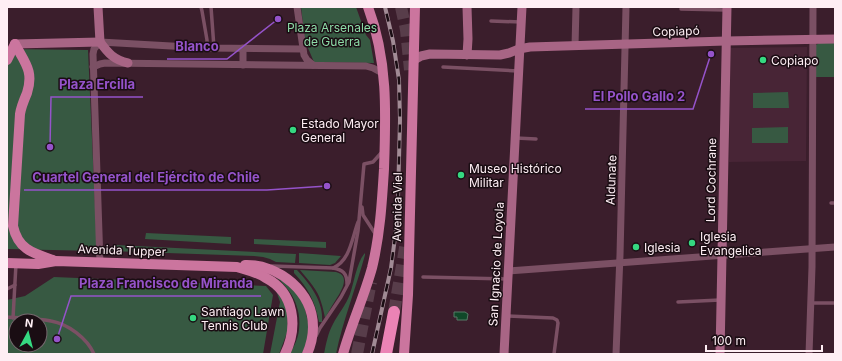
<svg xmlns="http://www.w3.org/2000/svg" width="842" height="361" font-family="Inter,sans-serif">
<style>
.built{fill:#482536}
.green{fill:#375942;fill-rule:evenodd}
.water{fill:#104829;stroke:#577a66}
.lines{fill:none;stroke-linecap:round;stroke-linejoin:round}
.highway-tunnel{stroke:#583d4a;stroke-width:12;stroke-dasharray:12 6;stroke-linecap:butt}
.lane{stroke:#7b5064;stroke-width:3.5}
.street{stroke:#7b5064;stroke-width:7}
.secondary{stroke:#a86585;stroke-width:9}
.primary{stroke:#cb759e;stroke-width:10}
.highway{stroke:#eb83b5;stroke-width:12}
.rail-casing{stroke:#a18b95;stroke-width:4}
.rail{stroke:#1a0d13;stroke-width:2.5;stroke-dasharray:8;stroke-linecap:butt}
.poi-dot{fill:#35d881;stroke:#1a0d13;stroke-width:1.5}
.labels{text-anchor:middle;dominant-baseline:central;stroke-width:3;stroke-linejoin:round;paint-order:stroke}
.park-label{font-size:12px;fill:#8ddda8;stroke:#1a0d13}
.street-label{font-size:12px;fill:#feeef4;stroke:#1a0d13}
.poi-label{font-size:12px;fill:#feeef4;stroke:#1a0d13;text-anchor:start}
.leader{fill:none;stroke:#9553ca;stroke-width:1.5}
.callout-dot{fill:#9553ca;stroke:#1a0d13;stroke-width:1.5}
.callout-label{font-size:13px;text-anchor:middle;font-weight:bold;fill:#9553ca;stroke:#1a0d13;stroke-width:3;stroke-linejoin:round;paint-order:stroke}
</style>
<rect width="100%" height="100%" fill="#3b1e2c"/>
<!-- built -->
<polygon class="built" points="807,47 806,161 729,162 730,48"/>
<!-- green -->
<g class="green">
<polygon points="301,7 356,7 366,35 370,40 374,63 314,62 305,41"/>
<polygon points="819,43 835,43 835,77 815,77 816,45"/>
<polygon points="7,49 88,50 97,251 7,249"/>
<polygon points="788,92 789,108 753,108 753,93"/>
<polygon points="788,127 788,143 752,143 752,128"/>
<polygon points="146,233 231,237 231,244 145,239"/>
<polygon points="254,239 326,242 326,248 254,244"/>
<polygon points="116,245 296,254 295,263 276,262 270,259 263,257 254,256 109,251"/>
<polygon points="299,253 341,256 335,263 330,265 299,263"/>
<path d="M365,253V255C356,288 343,320 336,354H324C326,344 328,333 333,324C338,314 346,305 350,294C354,283 357,261 365,253Z"/>
<path d="M294,270H297C310,284 324,302 322,322H319C315,301 308,288 294,273Z"/>
<path d="M300,270L336,272C352,276 340,293 335,301C331,307 328,313 325,318C324,313 323,308 321,302C318,290 308,280 300,270Z"/>
<path d="M274,276L292,286L304,305L309,326L307,341L302,354H290C294,346 298,339 299,330C302,308 291,288 274,276Z"/>
<path d="M54,277L266,286L273,295L263,354H7V300L25,296ZM16,321H40V345H16Z"/>
<polygon points="276,290 287,306 288,330 279,354 270,354 280,302"/>
</g>
<!-- water -->
<polygon class="water" points="454,312 465,312 468,314 467,320 457,320 457,317 454,317"/>
<g class="lines">
<!-- highway-tunnel -->
<g class="highway-tunnel">
<polyline points="401,7 406,30 410,70"/>
<polyline points="394,312 406,242"/>
<polyline points="357,354 371,282"/>
</g>
<!-- lane -->
<g class="lane">
<polyline points="201,7 202,11 207,40 207,48"/>
<polyline points="211,7 214,48"/>
<polyline points="681,9 726,10"/>
<polyline points="491,21 521,22"/>
<polyline points="443,67 518,71"/>
<polyline points="516,138 536,139"/>
<polyline points="831,203 835,203"/>
<polyline points="362,207 363,215 376,235"/>
<path d="M272,266L333,268C343,270 347,273 347,284"/>
<path d="M333,268C350,261 352,238 358,222"/>
<polyline points="423,277 507,279"/>
<polyline points="7,289 15,285"/>
<polyline points="678,302 720,300"/>
<polyline points="811,303 835,303"/>
<polyline points="507,316 553,318 557,320 558,323 554,354"/>
<path d="M7,317C21,318 37,318 51,321C68,324 87,338 94,354"/>
<polyline points="13,318 16,264"/>
<polyline points="316,336 320,328 341,297 349,282 358,231 364,164 373,162 382,152"/>
</g>
<!-- street -->
<g class="street">
<polyline points="297,7 304,55 307,60 313,65"/>
<polyline points="575,46 576,7"/>
<polyline points="243,65 243,48"/>
<polyline points="93,67 100,64 105,63 366,66 373,68 384,74"/>
<polyline points="100,263 93,54 94,49 100,42 207,48 302,49"/>
<polyline points="508,271 835,247"/>
<polyline points="616,354 620,255 626,7"/>
<polyline points="809,354 812,267 813,7"/>
</g>
<!-- secondary -->
<g class="secondary">
<polyline points="98,7 100,42"/>
<polyline points="467,7 468,39 467,55"/>
<path d="M100,42C108,53 114,60 128,63"/>
<polyline points="15,44 100,42"/>
<polyline points="414,60 421,56 430,54 500,55 509,53 519,49 530,47 726,41 835,39"/>
<polyline points="504,354 522,7"/>
<polyline points="720,354 727,7"/>
</g>
<!-- primary -->
<g class="primary">
<path d="M15,44C25,63 34,71 27,93C24,100 21,107 20,114L13,226C18,249 32,253 53,260"/>
<polyline points="7,60 15,44"/>
<path d="M7,263L38,264L56,261L237,267C247,270 257,272 266,278C295,293 298,327 285,354"/>
<path d="M245,265C279,264 313,292 313,327C313,336 311,345 307,354"/>
<path d="M343,354C351,325 364,297 372,268C380,235 382,202 384,169C386,113 388,60 368,7"/>
<polyline points="404,354 408,295 415,7"/>
</g>
<!-- highway -->
<polyline class="highway" points="386,354 394,312"/>
<!-- rail casing -->
<g class="rail-casing">
<polyline id="rail" points="372,354 391,268 397,222 398,198 400,120 399,80 393,41 385,7"/>
</g>
<!-- rail -->
<use href="#rail" class="rail"/>
</g>
<!-- markers -->
<g class="poi-dot">
<circle cx="763" cy="60" r="4"/>
<circle cx="293" cy="130" r="4"/>
<circle cx="461" cy="175" r="4"/>
<circle cx="692" cy="243" r="4"/>
<circle cx="636" cy="247" r="4"/>
<circle cx="193" cy="318" r="4"/>
</g>
<g class="labels">
<!-- park labels -->
<g class="park-label">
<text x="332" y="27">Plaza Arsenales<tspan x="332" dy="14">de Guerra</tspan></text>
</g>
<!-- street labels -->
<g class="street-label">
<text transform="translate(676 31) rotate(-2)">Copiapó</text>
<text transform="translate(611 180) rotate(-88)">Aldunate</text>
<text transform="translate(711 180) rotate(-89)">Lord Cochrane</text>
<text transform="translate(397 207) rotate(-89)">Avenida Viel</text>
<text transform="translate(122 250) rotate(2)">Avenida Tupper</text>
<text transform="translate(496 264) rotate(-87)">San Ignacio de Loyola</text>
</g>
<!-- poi labels -->
<g class="poi-label">
<text x="771" y="60">Copiapo</text>
<text x="301" y="123">Estado Mayor<tspan x="301" dy="14">General</tspan></text>
<text x="469" y="168">Museo Histórico<tspan x="469" dy="14">Militar</tspan></text>
<text x="700" y="236">Iglesia<tspan x="700" dy="14">Evangelica</tspan></text>
<text x="644" y="247">Iglesia</text>
<text x="201" y="311">Santiago Lawn<tspan x="201" dy="14">Tennis Club</tspan></text>
</g>
</g>
<!-- callouts -->
<path class="leader" d="M278 19L227 59H167M50 147L51 97H143M711 54L693 109H585M327 186L267 190H24M57 339L71 296H261"/>
<g class="callout-dot">
<circle cx="278" cy="19" r="4"/>
<circle cx="50" cy="147" r="4"/>
<circle cx="711" cy="54" r="4"/>
<circle cx="327" cy="186" r="4"/>
<circle cx="57" cy="339" r="4"/>
</g>
<g class="callout-label">
<text x="197" y="51">Blanco</text>
<text x="97" y="89">Plaza Ercilla</text>
<text x="639" y="101">El Pollo Gallo 2</text>
<text x="146" y="182">Cuartel General del Ejército de Chile</text>
<text x="166" y="288">Plaza Francisco de Miranda</text>
</g>
<!-- border -->
<rect width="842" height="361" fill="none" stroke="#feeef4" stroke-width="16"/>
<!-- north arrow -->
<g transform="translate(28 333) rotate(7)"><circle r="19" fill="#1a0d13" stroke="#75676d"/>
<path d="M0-3L7 15L0 10L-7 15Z" fill="#35d881"/>
<text y="-6" font-size="11" font-weight="bold" text-anchor="middle" fill="#feeef4">N</text>
</g>
<!-- scale -->
<path d="M706 345v6h116v-6" fill="none" stroke="#feeef4" stroke-width="2"/>
<text x="712" y="345" font-size="12" fill="#feeef4" stroke="#1a0d13" stroke-width="3" paint-order="stroke">100 m</text>
</svg>
